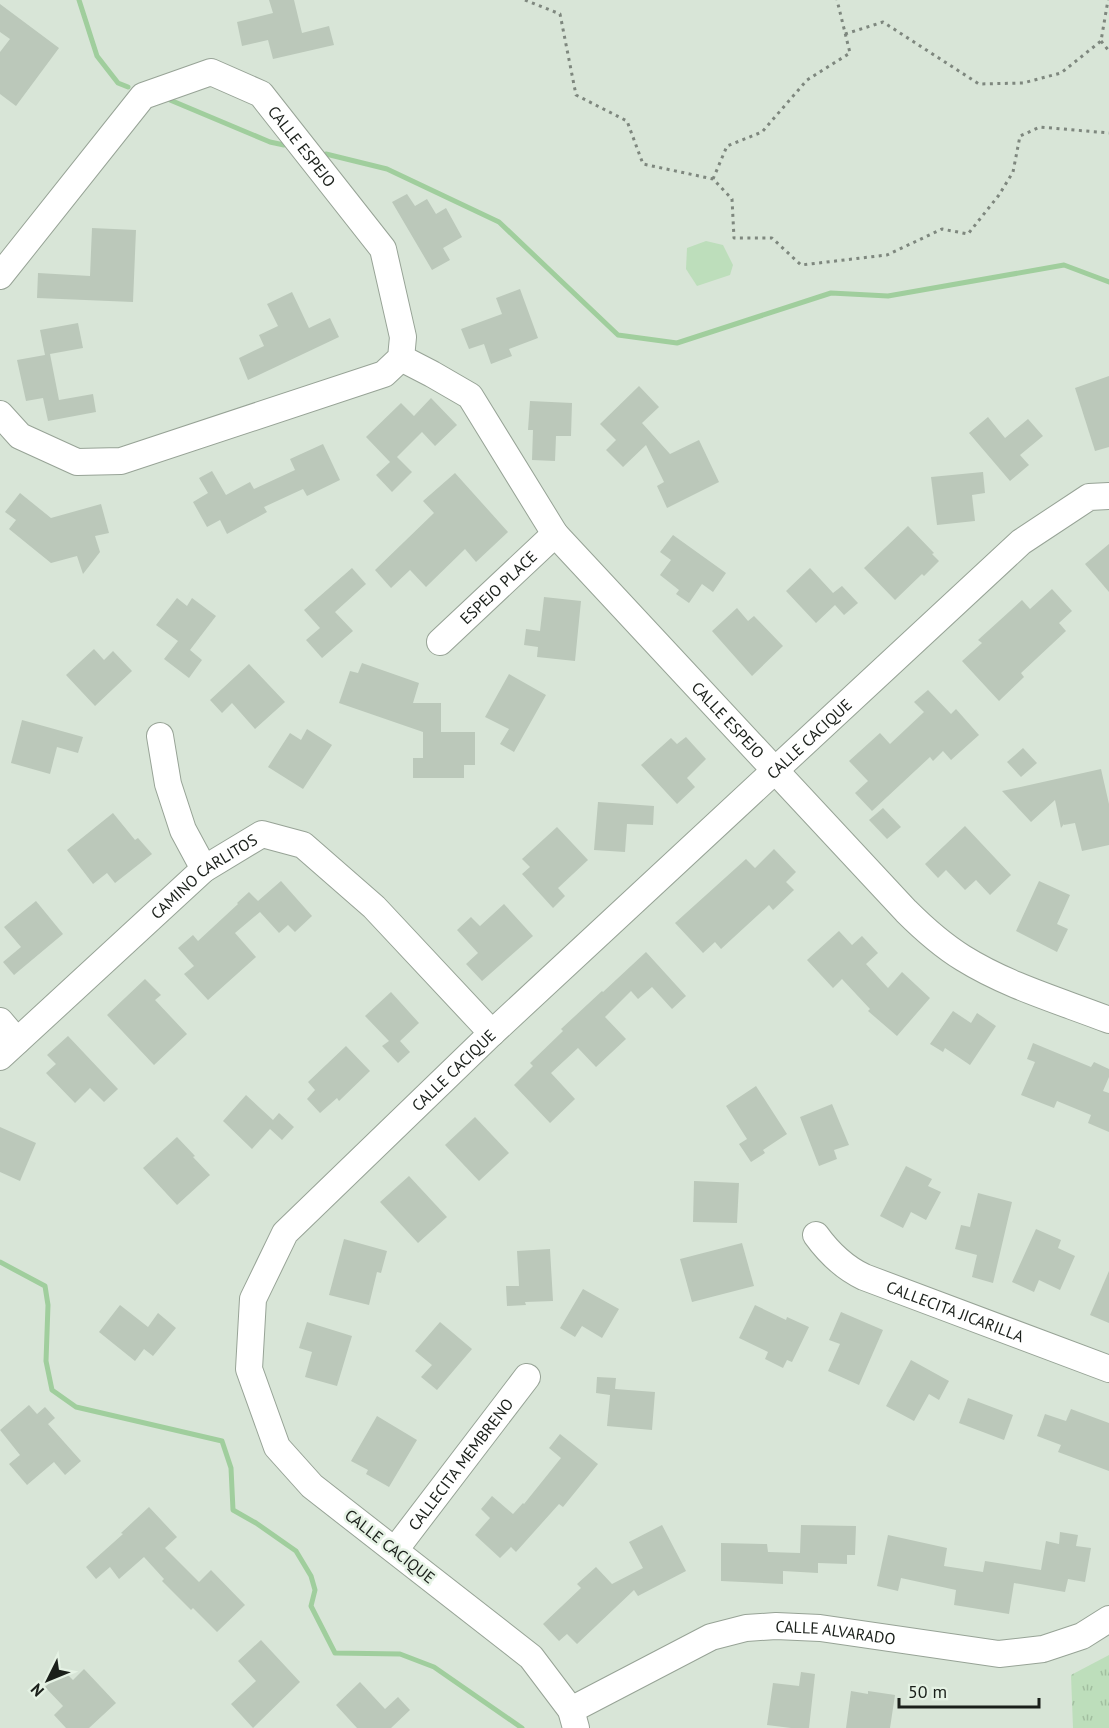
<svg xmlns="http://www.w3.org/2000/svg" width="1109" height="1728" font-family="'PT Sans',sans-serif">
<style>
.green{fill:#bddebb}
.park{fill:url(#park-tufts)}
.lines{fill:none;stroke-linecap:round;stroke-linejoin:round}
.stream{stroke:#a0ce9d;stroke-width:5}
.building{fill:#bbc8ba}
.minor-casing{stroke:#97a396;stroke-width:28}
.path{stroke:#7e877e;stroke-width:3;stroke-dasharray:3 4.5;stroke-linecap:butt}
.minor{stroke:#fff;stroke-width:26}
.labels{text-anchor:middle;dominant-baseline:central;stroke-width:5;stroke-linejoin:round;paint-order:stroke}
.street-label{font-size:16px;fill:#1a1f1a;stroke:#e5f2e4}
</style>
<defs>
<pattern id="park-tufts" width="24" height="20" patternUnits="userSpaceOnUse" patternTransform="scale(1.5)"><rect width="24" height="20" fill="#bddebb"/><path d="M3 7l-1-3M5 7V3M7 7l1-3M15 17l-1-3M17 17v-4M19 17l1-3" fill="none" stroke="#a2bea0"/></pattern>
</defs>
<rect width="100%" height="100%" fill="#d8e5d7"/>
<!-- green -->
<polygon class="green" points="706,241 723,245 733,265 730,275 697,286 686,269 687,248"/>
<!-- park -->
<polygon class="park" points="1109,1655 1109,1728 1073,1728 1071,1675"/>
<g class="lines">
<!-- stream -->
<g class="stream">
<polyline points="79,0 97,56 118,83 128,87"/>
<polyline points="170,100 270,142 284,145"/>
<polyline points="326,154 387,169 499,222 618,335 677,343 831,293 888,296 1064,265 1109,282"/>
<polyline points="0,1262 45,1286 48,1305 46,1361 52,1390 76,1407 222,1441 231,1468 233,1510 256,1523 296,1551 311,1576 315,1590 311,1606 335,1653 400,1654 434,1667 522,1728"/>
</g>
</g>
<!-- building -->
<g class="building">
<polygon points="269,0 294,0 302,33 329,26 334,45 273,59 268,40 242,46 237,22 273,13"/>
<polygon points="0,4 59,48 16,106 0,94 0,52 10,39 0,32"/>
<polygon points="407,194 415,206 427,199 436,214 446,208 462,237 443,248 450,260 432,270 392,202"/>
<polygon points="92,228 136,230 133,302 37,298 38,273 90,276"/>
<polygon points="520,289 538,338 509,349 512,356 491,364 484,344 469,349 461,329 502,314 496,298"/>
<polygon points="292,292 309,328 330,318 339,337 248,380 239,358 264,346 259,335 278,326 267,304"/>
<polygon points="78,323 83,348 50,354 59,400 93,394 96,412 48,421 43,398 26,401 17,360 45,355 40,330"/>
<polygon points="1109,376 1109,447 1095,451 1075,388"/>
<polygon points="639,386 659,407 642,423 670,454 699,440 719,482 667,508 657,486 664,482 646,445 623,467 606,450 616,440 600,424"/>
<polygon points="431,398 457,425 435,446 422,432 397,457 412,472 392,492 376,475 390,462 366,437 401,403 414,416"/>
<polygon points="530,401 572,403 571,436 556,436 555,461 532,460 533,430 528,430"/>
<polygon points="988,417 1005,438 1028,419 1043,436 1020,455 1029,465 1010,481 969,433"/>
<polygon points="323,444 340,480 307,496 303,489 264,507 267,512 227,534 220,520 207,527 193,502 208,493 199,478 212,471 226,495 250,482 254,489 295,470 290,459"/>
<polygon points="983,472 985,493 972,495 975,521 937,525 931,477"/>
<polygon points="455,473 508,532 476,562 465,549 426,587 410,570 391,588 375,570 434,513 423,501"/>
<polygon points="20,493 51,518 101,504 109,533 95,536 100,552 83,574 77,556 51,563 9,529 16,520 5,512"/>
<polygon points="908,526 934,553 932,554 939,561 924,576 922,574 895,600 864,568"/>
<polygon points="673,535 726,573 713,592 702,584 689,603 676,594 679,590 660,575 671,560 660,552"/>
<polygon points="1109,544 1109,592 1085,564"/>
<polygon points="352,568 366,584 335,612 353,631 322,658 306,640 320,628 304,610"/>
<polygon points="810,568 833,593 842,586 858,603 844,615 835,605 816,623 786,591"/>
<polygon points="1052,589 1072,611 1059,623 1066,631 1021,673 1024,677 999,701 962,661 982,643 978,640 1022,600 1030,609"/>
<polygon points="544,597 581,601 575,661 537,657 538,647 524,645 526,629 540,631"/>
<polygon points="177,598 187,606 192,598 216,616 190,650 202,660 189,678 164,659 178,641 156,625"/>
<polygon points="737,608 748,621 754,616 783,646 752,676 712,631"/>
<polygon points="94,649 104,660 113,651 132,671 95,706 66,675"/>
<polygon points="362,663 419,683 413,703 441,703 441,732 475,732 475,765 464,765 464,778 413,778 413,758 423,758 423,732 339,703 350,671 358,673"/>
<polygon points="249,664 285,702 255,729 232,703 222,713 210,700"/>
<polygon points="509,674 546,695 514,752 500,744 509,729 485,717"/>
<polygon points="928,690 951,714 956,709 979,735 951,760 943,751 933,761 930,757 872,811 855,793 868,781 849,761 880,733 890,744 924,712 914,702"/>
<polygon points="22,720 83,737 78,753 57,747 50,774 11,763"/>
<polygon points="307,729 332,745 303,789 268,767 290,733 301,740"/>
<polygon points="686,737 706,759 687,778 695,787 677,804 641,765 671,738 677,744"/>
<polygon points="1023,748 1037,763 1021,777 1007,762"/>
<polygon points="1101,769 1109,804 1109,845 1082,851 1075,823 1064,825 1064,824 1061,828 1055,800 1031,822 1002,791"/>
<polygon points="598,802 654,806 653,825 627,824 625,852 594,850"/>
<polygon points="883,808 901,827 887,839 869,820"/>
<polygon points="113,813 135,840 138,838 152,854 115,883 107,873 93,884 67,850"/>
<polygon points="965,826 1011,875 990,895 976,880 965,890 946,870 938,878 925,864"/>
<polygon points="557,827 588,860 558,888 565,896 553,908 522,874 530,867 522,859"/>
<polygon points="774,849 796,872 786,882 794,890 773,910 769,905 721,949 715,942 703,953 675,923 746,859 755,868"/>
<polygon points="281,881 312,916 295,932 288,925 279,933 260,912 235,933 256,957 208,1000 184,974 194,966 178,948 193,935 198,941 238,904 237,903 249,892 258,901"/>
<polygon points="1039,881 1070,895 1057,924 1068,929 1057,952 1016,931"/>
<polygon points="36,901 63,934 14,975 3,962 21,947 4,927"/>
<polygon points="504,904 533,936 482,981 466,964 478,953 457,930 471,917 480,926"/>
<polygon points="839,931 852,945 862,936 878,953 866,964 888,988 902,972 930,998 897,1036 868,1011 870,1009 842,979 833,988 807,960"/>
<polygon points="646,952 686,996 672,1009 652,987 638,999 631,991 605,1017 626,1039 596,1067 578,1048 551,1073 575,1099 550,1123 514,1085 533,1066 530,1063 563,1031 561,1029 602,991 603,992"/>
<polygon points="145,979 161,995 155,1000 187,1034 154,1065 107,1015"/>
<polygon points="391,992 419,1023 400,1041 410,1052 398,1063 382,1046 389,1041 365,1016"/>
<polygon points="953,1011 971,1023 977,1013 996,1026 970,1065 945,1048 943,1052 930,1044"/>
<polygon points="68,1036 118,1089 104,1102 90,1088 75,1103 46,1073 56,1064 47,1055"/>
<polygon points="1033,1043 1091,1067 1094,1062 1109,1069 1109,1077 1103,1091 1109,1093 1109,1132 1088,1123 1091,1115 1057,1101 1054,1108 1021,1095 1035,1062 1027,1059"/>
<polygon points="346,1046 370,1071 339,1101 337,1098 320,1113 307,1099 315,1090 308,1082"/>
<polygon points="756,1086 787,1134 763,1150 765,1153 751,1162 739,1144 747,1139 726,1106"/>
<polygon points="246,1095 273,1120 279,1113 294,1127 282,1140 270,1129 252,1149 223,1121"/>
<polygon points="832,1104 849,1145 834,1150 837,1159 819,1166 800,1117"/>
<polygon points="475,1117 509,1153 479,1181 445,1145"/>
<polygon points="0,1127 36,1143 20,1181 0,1172"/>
<polygon points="177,1137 195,1156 193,1157 210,1175 177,1205 143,1168"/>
<polygon points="906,1166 932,1179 928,1186 941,1192 926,1220 911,1212 903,1228 880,1216"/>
<polygon points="409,1176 447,1217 418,1243 380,1202"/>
<polygon points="694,1181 739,1183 737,1223 693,1222"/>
<polygon points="978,1193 1012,1202 993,1283 972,1277 977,1255 955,1249 961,1225 970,1227"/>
<polygon points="1036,1229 1061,1240 1058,1248 1075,1256 1060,1290 1039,1280 1034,1292 1012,1282"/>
<polygon points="344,1239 387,1251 381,1273 377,1272 369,1305 329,1295"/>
<polygon points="742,1243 754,1286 692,1302 680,1259"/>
<polygon points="550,1249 553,1301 525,1302 526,1305 507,1306 506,1286 519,1286 517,1251"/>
<polygon points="1109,1271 1109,1323 1090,1315"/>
<polygon points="583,1289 619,1309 602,1338 582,1326 575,1337 560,1328"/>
<polygon points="120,1305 148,1327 158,1313 176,1328 153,1356 144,1349 135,1361 99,1332"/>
<polygon points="755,1305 786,1320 787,1317 809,1327 792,1362 787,1360 783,1368 765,1359 768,1352 739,1338"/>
<polygon points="841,1312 883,1330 859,1385 828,1371 840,1344 829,1340"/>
<polygon points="307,1322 352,1336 337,1386 305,1377 312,1352 299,1348"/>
<polygon points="440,1322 472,1349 437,1390 421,1377 432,1365 415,1351"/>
<polygon points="911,1360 949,1381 939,1400 929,1394 914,1421 886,1406"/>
<polygon points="597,1377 616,1378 615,1389 655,1392 652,1430 607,1426 610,1395 596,1393"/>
<polygon points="968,1398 1013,1415 1004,1440 959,1423"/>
<polygon points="29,1405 37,1414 45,1407 55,1418 48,1424 81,1461 65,1475 54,1462 27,1485 9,1464 20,1455 0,1430"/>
<polygon points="1071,1409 1109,1423 1109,1471 1058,1452 1061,1445 1037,1436 1045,1414 1066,1421"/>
<polygon points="377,1416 417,1440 389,1487 366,1474 368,1470 351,1461"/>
<polygon points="560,1434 598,1464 563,1507 559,1504 516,1552 511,1547 500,1558 475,1535 490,1518 481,1509 492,1496 513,1514 523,1503 524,1504 561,1458 549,1448"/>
<polygon points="149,1507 177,1537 165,1548 199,1582 211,1570 245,1605 217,1632 193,1608 191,1610 162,1581 164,1579 144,1557 119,1579 110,1567 96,1579 86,1567 123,1534 121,1533"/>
<polygon points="662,1525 686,1571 638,1596 634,1590 577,1644 567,1634 559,1641 543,1624 581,1588 577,1584 596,1567 612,1584 643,1568 629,1542"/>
<polygon points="801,1525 856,1526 855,1555 847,1555 847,1564 818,1563 818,1573 783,1571 783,1584 721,1581 721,1543 767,1544 768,1552 800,1553"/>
<polygon points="1060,1532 1078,1535 1076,1546 1091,1548 1085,1582 1068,1579 1065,1592 1014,1583 1009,1614 954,1605 956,1590 901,1578 898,1591 877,1586 888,1535 947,1548 944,1566 983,1572 985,1561 1041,1570 1046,1541 1059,1544"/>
<polygon points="261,1640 300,1682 253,1728 231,1704 256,1681 238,1661"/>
<polygon points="84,1669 116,1703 89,1728 66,1728 54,1715 63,1706 45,1687 63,1670 73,1680"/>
<polygon points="801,1672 815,1674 809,1728 791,1728 767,1725 773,1683 799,1686"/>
<polygon points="360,1682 385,1709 398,1697 410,1710 391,1728 357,1728 336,1705"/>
<polygon points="851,1691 868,1694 868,1691 895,1695 890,1728 846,1728"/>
</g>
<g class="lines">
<!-- minor casing -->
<g class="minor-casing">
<g id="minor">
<path id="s1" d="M0,276L143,96L211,72L261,94L383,249L403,337L401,358L384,374L121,461L77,462L20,436L0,414"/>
<path id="s2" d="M401,358L432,374L470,396L555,534L906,911C923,928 942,945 963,958C1008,986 1060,1001 1109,1020"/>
<path id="s3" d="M440,642L555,534"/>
<polyline points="160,736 168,784 183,830 204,869"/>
<polyline points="0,1021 17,1041"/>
<path id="s4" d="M0,1057L204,869L262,834L303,845L374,907L492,1033"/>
<path id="s5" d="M816,1235C829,1253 843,1267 864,1277L1109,1369"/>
<path id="s6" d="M395,1550L527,1377"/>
<path id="s7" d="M571,1710L711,1637L746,1628L776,1626L820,1628L999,1654L1043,1649L1082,1636L1109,1619"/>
<path id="s8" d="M576,1728L571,1710L531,1657L312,1486L277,1447L249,1369L253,1299L285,1233L492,1033L1021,542L1089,497L1109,496"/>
</g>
</g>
<!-- path -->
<g class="path">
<polyline points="525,0 560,14 576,95 627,121 643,164 713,179 732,199 734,238 772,238 801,265 887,255 942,229 968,234 999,195 1013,172 1020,136 1040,127 1109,133"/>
<polyline points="845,34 883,22 979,84 1023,83 1061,73 1101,41 1108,0"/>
<polyline points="1101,41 1109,51"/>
<polyline points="713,179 727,146 762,132 807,80 850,53 837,0"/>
</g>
<!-- minor -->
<use href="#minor" class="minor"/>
</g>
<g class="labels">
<!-- street labels -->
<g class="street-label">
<text stroke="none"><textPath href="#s1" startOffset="423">CALLE ESPEJO</textPath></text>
<text stroke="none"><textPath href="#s3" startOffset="80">ESPEJO PLACE</textPath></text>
<text stroke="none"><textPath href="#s2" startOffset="495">CALLE ESPEJO</textPath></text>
<text stroke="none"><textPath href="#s8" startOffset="1362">CALLE CACIQUE</textPath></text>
<text stroke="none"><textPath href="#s4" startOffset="273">CAMINO CARLITOS</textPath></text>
<text stroke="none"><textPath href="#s8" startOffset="876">CALLE CACIQUE</textPath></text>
<text stroke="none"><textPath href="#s5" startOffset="162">CALLECITA JICARILLA</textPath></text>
<text stroke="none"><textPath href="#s6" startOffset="108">CALLECITA MEMBRENO</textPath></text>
<text transform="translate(390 1546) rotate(38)">CALLE CACIQUE</text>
<text stroke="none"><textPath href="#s7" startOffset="284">CALLE ALVARADO</textPath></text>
</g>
</g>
<!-- north arrow -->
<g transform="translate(48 1680) rotate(227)" stroke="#e5f2e4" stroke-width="4.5" paint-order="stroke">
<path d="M0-4.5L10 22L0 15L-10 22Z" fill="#1a1f1a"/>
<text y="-9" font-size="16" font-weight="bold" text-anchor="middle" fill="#1a1f1a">N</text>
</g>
<!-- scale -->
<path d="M899 1698v9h140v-9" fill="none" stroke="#1a1f1a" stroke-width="3"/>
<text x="908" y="1698" font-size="18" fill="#1a1f1a" stroke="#e5f2e4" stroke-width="4.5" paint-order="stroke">50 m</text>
</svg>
